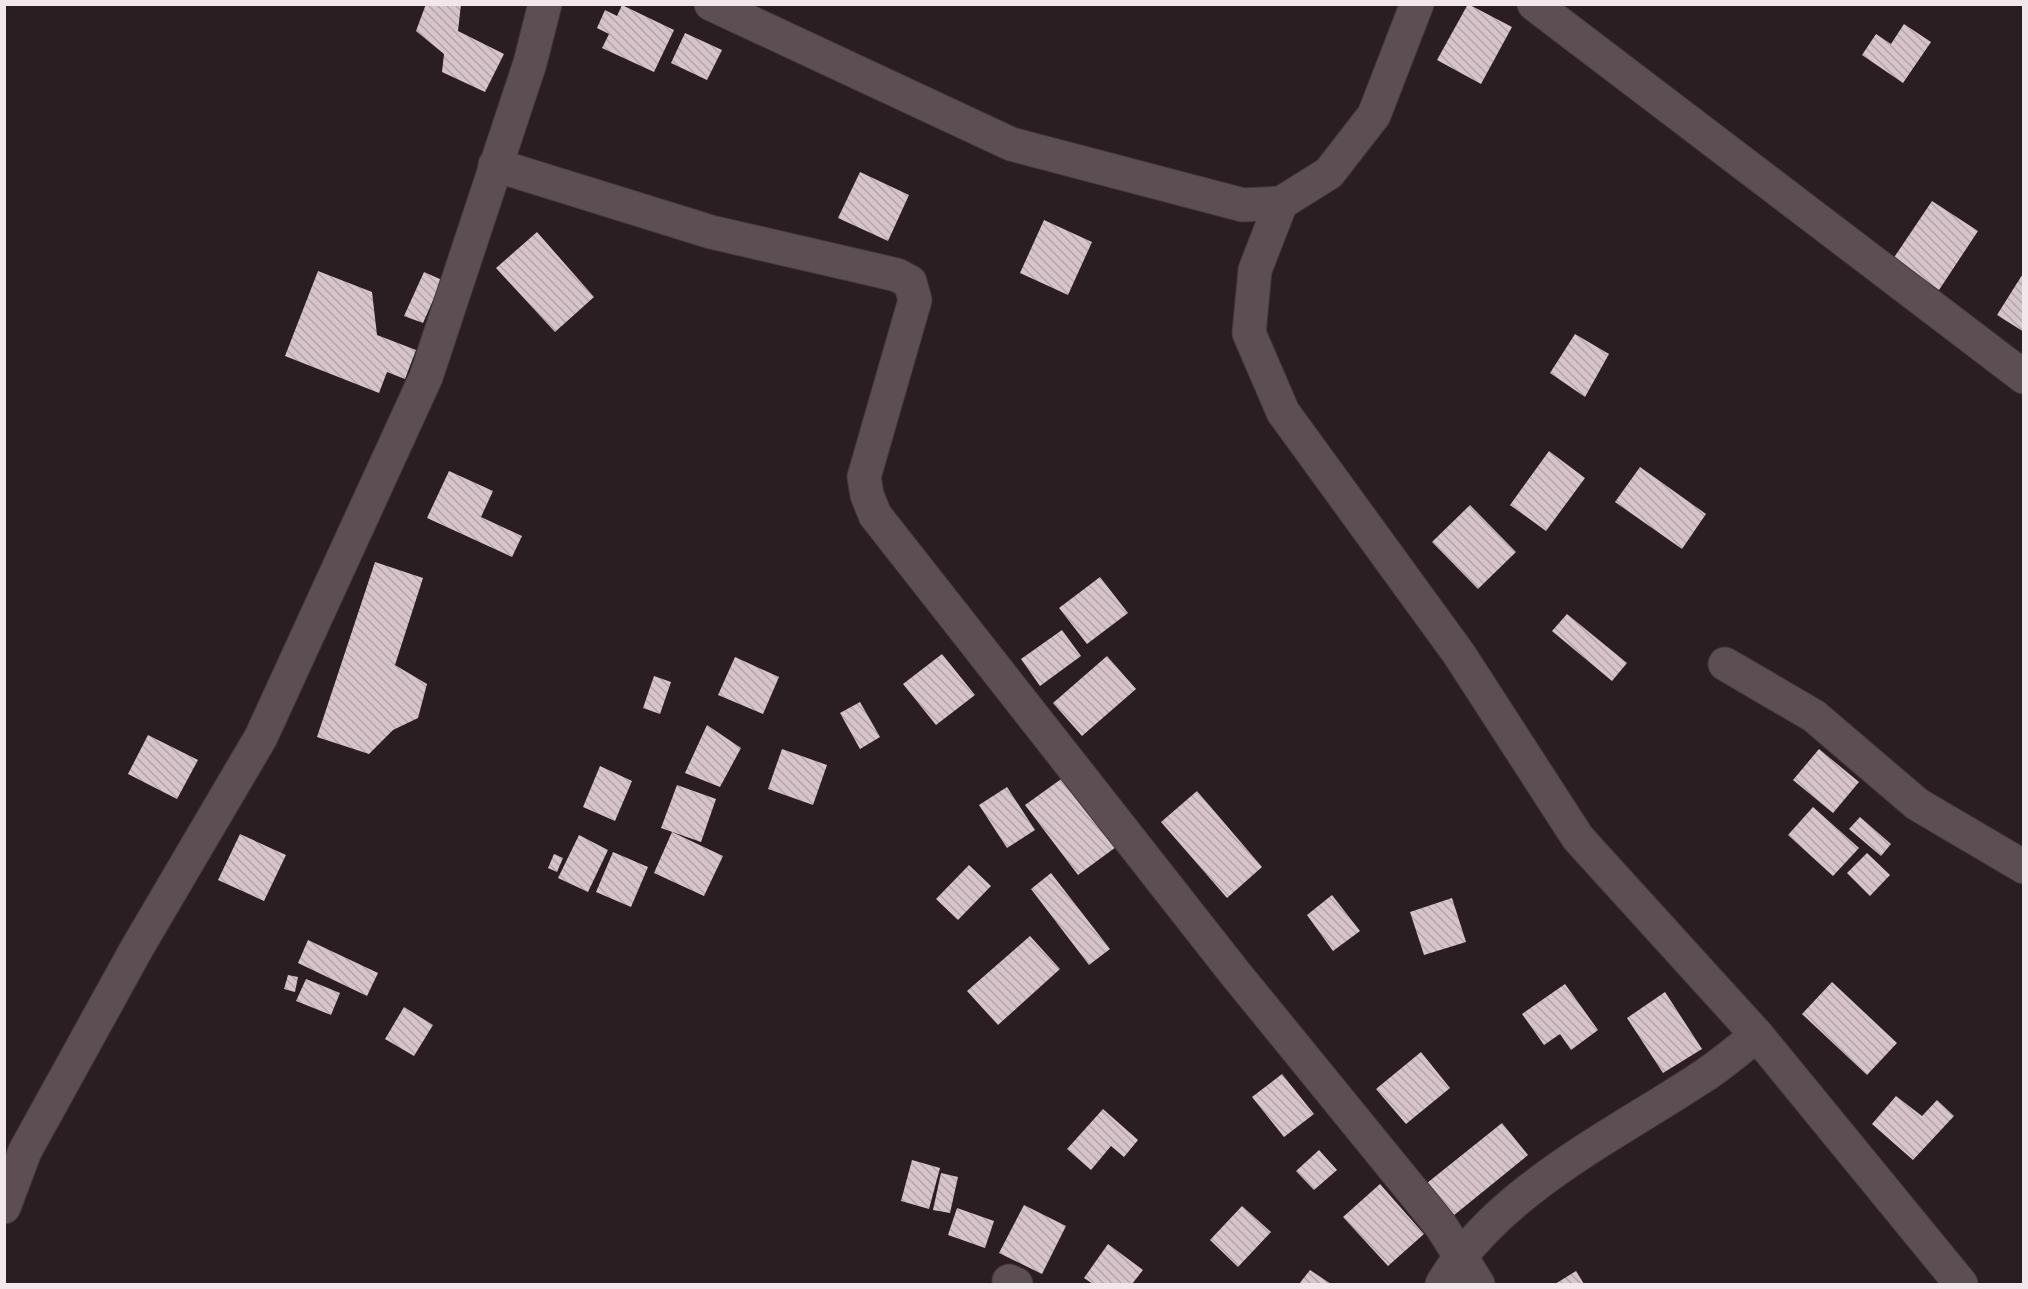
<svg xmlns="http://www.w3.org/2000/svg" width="2028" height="1289" font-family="'Work Sans',sans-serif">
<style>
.building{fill:url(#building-back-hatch)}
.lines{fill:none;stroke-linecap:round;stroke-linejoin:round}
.minor-casing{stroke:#44393d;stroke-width:35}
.minor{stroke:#5d4e53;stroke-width:33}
</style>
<defs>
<pattern id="building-back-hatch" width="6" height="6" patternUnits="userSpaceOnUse" patternTransform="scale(1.5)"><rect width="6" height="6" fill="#d7c4ca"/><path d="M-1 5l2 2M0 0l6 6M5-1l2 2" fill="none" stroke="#b4a4a9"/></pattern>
</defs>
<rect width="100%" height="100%" fill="#2b1e22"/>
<!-- building -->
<g class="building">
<polygon points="426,4 461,4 458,31 504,54 485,92 442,72 444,54 416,31"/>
<polygon points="1468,4 1512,27 1481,84 1437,60"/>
<polygon points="622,5 674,30 654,72 602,48 609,34 597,28 605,10 617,16"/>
<polygon points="1904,24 1931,42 1903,83 1862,55 1876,34 1891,44"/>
<polygon points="685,33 722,50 707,80 671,63"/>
<polygon points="860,172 909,195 888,241 838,218"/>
<polygon points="1932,201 1978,231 1939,290 1893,259"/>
<polygon points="1044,220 1092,242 1068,295 1020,273"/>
<polygon points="537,232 594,297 555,332 496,268"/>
<polygon points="318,271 372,292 377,335 416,350 405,379 387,372 379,393 285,356"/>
<polygon points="424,272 442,280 423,323 404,316"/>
<polygon points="2024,272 2024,332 1997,315"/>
<polygon points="1575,334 1609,354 1585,397 1550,373"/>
<polygon points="1549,451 1585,478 1546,531 1510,505"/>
<polygon points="1640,467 1706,514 1682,549 1615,502"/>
<polygon points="449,471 493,491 481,517 522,536 512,557 427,518"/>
<polygon points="1470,505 1516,552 1478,589 1432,542"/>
<polygon points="375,562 423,578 395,665 427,684 418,718 393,730 369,754 317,737"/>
<polygon points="1100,577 1128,613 1087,644 1059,608"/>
<polygon points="1567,614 1627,663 1612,681 1552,631"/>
<polygon points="1062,630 1081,656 1040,686 1021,659"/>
<polygon points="942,654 975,695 936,725 903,684"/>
<polygon points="1107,656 1136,689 1082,736 1053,703"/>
<polygon points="735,657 779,677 763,714 718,695"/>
<polygon points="654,676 671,682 660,714 643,708"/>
<polygon points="860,702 880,737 860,749 840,713"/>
<polygon points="707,725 741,748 720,787 685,773"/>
<polygon points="148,735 198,760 177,799 128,774"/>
<polygon points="782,749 827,765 813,805 768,789"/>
<polygon points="1819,749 1859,782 1833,813 1793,780"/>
<polygon points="600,766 632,781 615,821 583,807"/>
<polygon points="1064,777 1116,847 1078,875 1025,805"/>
<polygon points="677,785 716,799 701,842 661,828"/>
<polygon points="1007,787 1035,830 1007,848 979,805"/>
<polygon points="1197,791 1262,867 1227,898 1161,822"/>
<polygon points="1813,807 1859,848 1833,876 1788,835"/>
<polygon points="1860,817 1891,844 1881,856 1849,829"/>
<polygon points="672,832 723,856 704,896 654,873"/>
<polygon points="240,834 286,855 264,901 218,880"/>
<polygon points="579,835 608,850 588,892 558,878"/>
<polygon points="613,852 648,867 631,907 596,892"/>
<polygon points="1867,853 1890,875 1870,896 1847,873"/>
<polygon points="554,854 563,858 557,872 548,868"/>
<polygon points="969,865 991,886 958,920 936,899"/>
<polygon points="1051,873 1110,949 1089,965 1031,889"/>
<polygon points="1332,895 1360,931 1333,951 1307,915"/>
<polygon points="1452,898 1466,942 1424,955 1410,912"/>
<polygon points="1030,936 1060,969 998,1025 967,991"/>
<polygon points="308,940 378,973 367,996 298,963"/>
<polygon points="288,975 298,977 295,992 284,989"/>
<polygon points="306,979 340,993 331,1015 296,1001"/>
<polygon points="1832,982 1897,1043 1867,1075 1802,1014"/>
<polygon points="1565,984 1598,1030 1571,1050 1560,1034 1544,1045 1522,1014"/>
<polygon points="1665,992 1702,1049 1663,1073 1627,1018"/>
<polygon points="404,1007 433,1025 414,1056 385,1039"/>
<polygon points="1421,1052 1450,1088 1406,1124 1376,1089"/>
<polygon points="1282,1074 1314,1114 1284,1137 1252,1097"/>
<polygon points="1896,1096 1922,1116 1937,1100 1954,1116 1913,1160 1872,1124"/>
<polygon points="1103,1109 1138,1140 1124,1157 1111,1146 1091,1170 1067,1149"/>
<polygon points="1502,1123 1528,1155 1453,1216 1427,1183"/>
<polygon points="1319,1150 1337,1170 1314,1190 1296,1171"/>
<polygon points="912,1160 940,1168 929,1209 901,1201"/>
<polygon points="941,1173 958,1177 950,1213 933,1210"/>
<polygon points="1380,1184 1424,1234 1388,1266 1343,1217"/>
<polygon points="1024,1205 1066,1226 1042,1274 999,1253"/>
<polygon points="1242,1206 1271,1232 1238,1267 1210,1240"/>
<polygon points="957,1208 994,1221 985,1248 948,1235"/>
<polygon points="1108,1244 1143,1270 1132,1284 1093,1284 1084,1278"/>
<polygon points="1310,1270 1331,1284 1299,1284"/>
<polygon points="1576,1271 1584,1284 1555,1284"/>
</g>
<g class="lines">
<!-- minor casing -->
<g class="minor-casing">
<g id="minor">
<polyline points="711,4 1011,144 1243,205 1281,203 1329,173 1374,115 1417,4"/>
<polyline points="1534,4 2024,377"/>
<polyline points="495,165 711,232 897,275 910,282 915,300 864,477 867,495 875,515 1234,972 1441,1226 1478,1284"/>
<polyline points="1281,203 1255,270 1249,333 1283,412 1459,654 1578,838 1757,1035 1961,1284"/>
<polyline points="1725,664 1814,716 1917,804 2024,867"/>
<polyline points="4,1207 25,1151 137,948 261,737 426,377 530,63 545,4"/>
<polyline points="1009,1281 1016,1284"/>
<path d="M1442,1284C1498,1191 1611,1137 1699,1079C1720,1066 1738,1050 1757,1035"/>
</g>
</g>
<!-- minor -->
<use href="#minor" class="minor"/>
</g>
<!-- border -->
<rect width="2028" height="1289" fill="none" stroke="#f2e8eb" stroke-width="12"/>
</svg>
